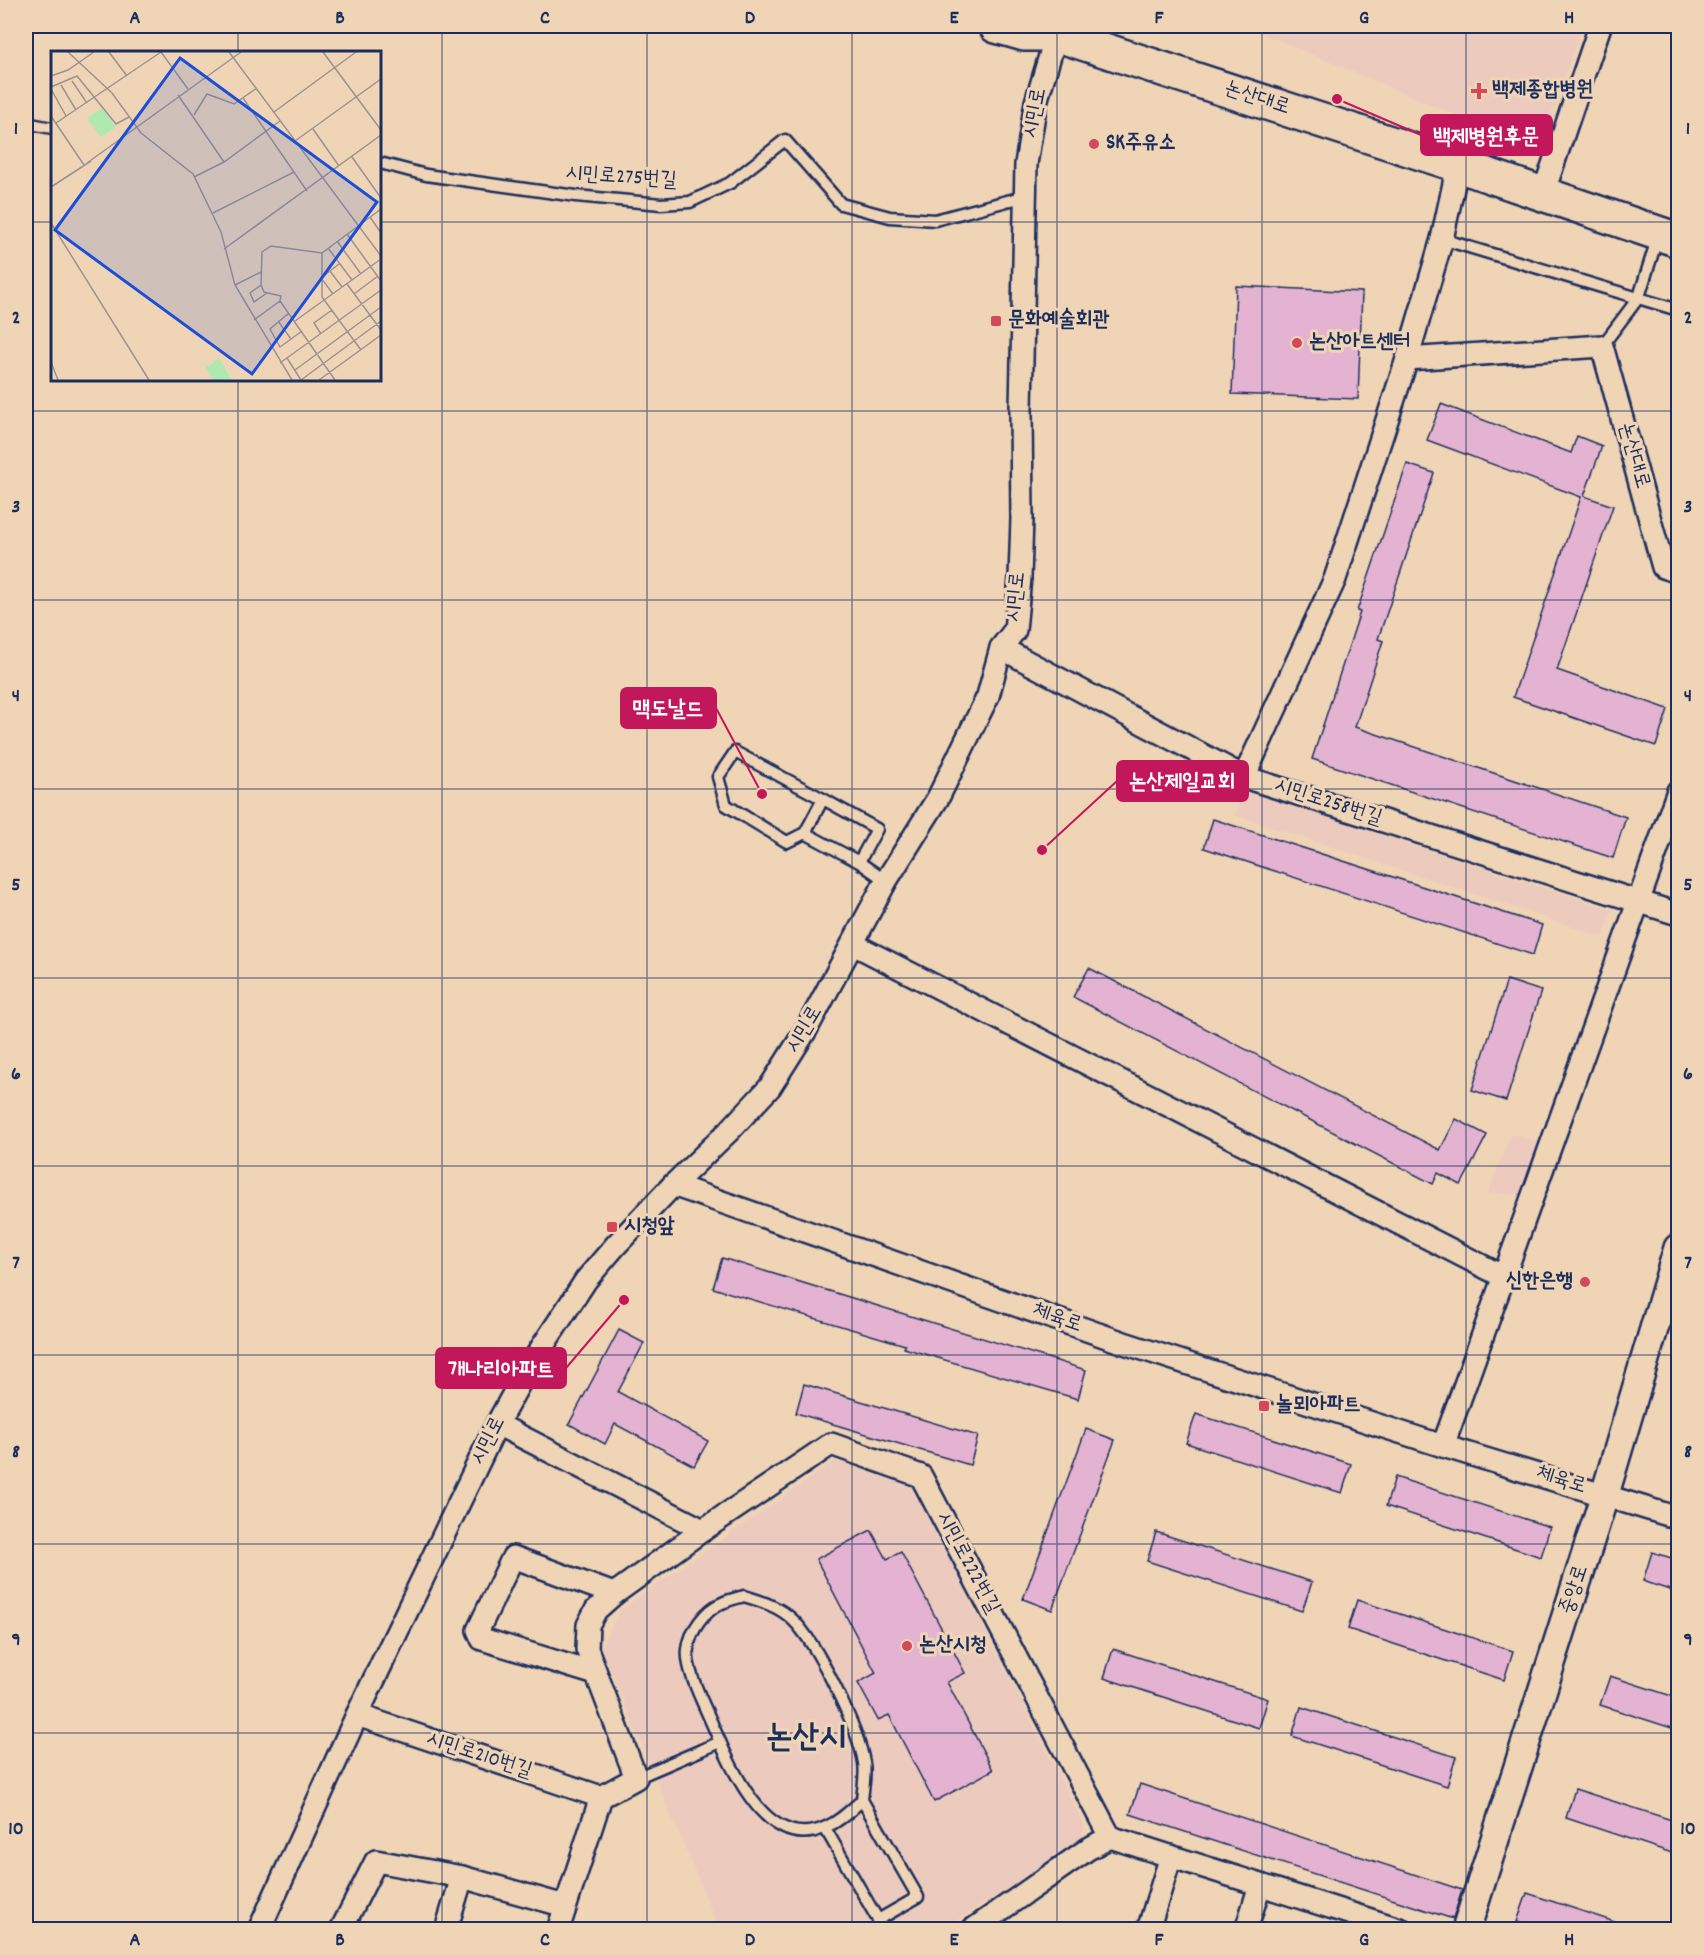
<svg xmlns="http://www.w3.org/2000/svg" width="1704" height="1955" font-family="Dekko,'Poor Story',sans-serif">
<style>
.built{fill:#edcabe}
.building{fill:#e5b3d2;stroke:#1b2f5e;stroke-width:1.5}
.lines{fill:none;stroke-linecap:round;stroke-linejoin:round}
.service-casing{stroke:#1b2f5e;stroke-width:15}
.minor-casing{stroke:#1b2f5e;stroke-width:26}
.tertiary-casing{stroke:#1b2f5e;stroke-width:32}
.primary-casing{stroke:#1b2f5e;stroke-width:38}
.service{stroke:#f0d4b6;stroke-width:10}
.minor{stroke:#f0d4b6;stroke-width:21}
.tertiary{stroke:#f0d4b6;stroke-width:27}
.primary{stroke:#f0d4b6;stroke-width:33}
.grid{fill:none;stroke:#1b2f5e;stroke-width:1.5;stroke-opacity:0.55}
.poi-dot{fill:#d1495b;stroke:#f0d4b6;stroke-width:2}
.labels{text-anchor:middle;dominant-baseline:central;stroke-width:6;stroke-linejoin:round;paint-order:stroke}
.poi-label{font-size:21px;font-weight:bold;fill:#1b2f5e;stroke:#f0d4b6;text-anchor:start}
.street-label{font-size:21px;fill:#1b2f5e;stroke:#f0d4b6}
.town-label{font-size:33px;font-weight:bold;fill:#1b2f5e;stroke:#f0d4b6}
.inset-road{fill:none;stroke:#9b9293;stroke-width:1.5}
.view{fill:#1d4ed8;fill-opacity:0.15;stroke:#1d4ed8;stroke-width:3}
.inset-edge{fill:none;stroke:#1b2f5e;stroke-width:3}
.leader{fill:none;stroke:#c2185b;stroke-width:2}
.callout-dot{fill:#c2185b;stroke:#f0d4b6;stroke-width:2}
.callout{fill:#c2185b;stroke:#c2185b;stroke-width:2}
.callout-label{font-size:22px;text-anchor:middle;font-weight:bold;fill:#fff}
.neatline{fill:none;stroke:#1b2f5e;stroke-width:2}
.grid-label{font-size:20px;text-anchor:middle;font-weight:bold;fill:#1b2f5e}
</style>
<rect width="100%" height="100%" fill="#f0d4b6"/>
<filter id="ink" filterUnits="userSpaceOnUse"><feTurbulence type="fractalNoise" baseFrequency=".0167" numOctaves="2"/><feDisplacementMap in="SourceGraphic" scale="12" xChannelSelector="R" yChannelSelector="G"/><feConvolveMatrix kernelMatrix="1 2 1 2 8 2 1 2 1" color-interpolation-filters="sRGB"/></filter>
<g filter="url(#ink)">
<!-- built -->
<g class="built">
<polygon points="1261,26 1582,26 1539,150 1259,32"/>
<polygon points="1243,790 1612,910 1603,937 1235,815"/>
<polygon points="1511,1134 1542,1143 1522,1194 1488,1193"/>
<polygon points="835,1461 913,1487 1085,1827 1079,1844 943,1929 719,1929 601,1647 619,1611"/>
</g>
<!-- building -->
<g class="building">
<polygon points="1236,286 1362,292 1358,399 1232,394"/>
<polygon points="1441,404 1571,453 1577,436 1602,446 1584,496 1613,506 1557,670 1668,709 1656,746 1513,697 1581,497 1427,440"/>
<polygon points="1407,464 1434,473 1378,639 1383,641 1355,727 1626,817 1613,858 1312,759 1360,612 1357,611"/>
<polygon points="1213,819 1542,925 1533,955 1204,848"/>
<polygon points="1089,968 1440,1150 1456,1119 1487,1135 1461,1185 1438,1173 1433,1184 1073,997"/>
<polygon points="1507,980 1541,991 1506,1101 1472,1090"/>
<polygon points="722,1258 1086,1370 1078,1399 904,1348 905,1345 713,1288"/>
<polygon points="619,1330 644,1343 618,1392 708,1441 694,1466 615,1424 605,1444 569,1424"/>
<polygon points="804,1384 978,1436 970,1465 796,1413"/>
<polygon points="1196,1414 1351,1464 1342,1493 1186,1443"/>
<polygon points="1086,1429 1115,1440 1052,1610 1023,1599"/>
<polygon points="1395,1477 1550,1527 1541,1557 1386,1506"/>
<polygon points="871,1530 887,1559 901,1552 965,1673 947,1682 993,1770 934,1802 889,1715 878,1720 858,1683 876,1673 816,1559"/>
<polygon points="1156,1532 1312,1582 1302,1611 1147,1561"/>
<polygon points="1652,1552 1678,1560 1678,1593 1643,1581"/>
<polygon points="1357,1600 1513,1651 1504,1680 1348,1629"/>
<polygon points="1113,1649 1268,1699 1259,1728 1104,1678"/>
<polygon points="1610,1676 1678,1698 1678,1730 1600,1705"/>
<polygon points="1301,1707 1456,1757 1447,1786 1292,1736"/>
<polygon points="1140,1784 1462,1890 1453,1919 1130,1814"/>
<polygon points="1575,1789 1678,1822 1678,1855 1566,1818"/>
<polygon points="1527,1893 1630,1927 1630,1929 1539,1929 1517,1922"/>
</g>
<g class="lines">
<!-- service casing -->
<g class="service-casing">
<g id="service">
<polyline points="26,123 52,128"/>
<polyline points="380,163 426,175 576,196 661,204 690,202 730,183 785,140 841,204 890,217 935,220 1026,196"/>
<polyline points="1442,239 1678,310"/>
<polyline points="1602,346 1639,297 1658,236"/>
<polyline points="805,833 787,842 726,805 718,777 735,752 823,799"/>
<polyline points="859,862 877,829 823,799 805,833 859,862 886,881"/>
<path d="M744,1596C761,1601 780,1607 793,1620C817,1643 859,1730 864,1763C866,1774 863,1788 862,1800C851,1810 840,1821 826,1827C767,1855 731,1767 713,1726C705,1706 685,1670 688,1649C690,1631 705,1610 722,1603C729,1600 737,1598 744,1596Z"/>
<polyline points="636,1778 720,1742"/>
<polyline points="825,1828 878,1920 918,1897 862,1800"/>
<polyline points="26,1929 26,1930"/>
</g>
</g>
<!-- minor casing -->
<g class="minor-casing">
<g id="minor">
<polyline points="1543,194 1600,26"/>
<polyline points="1407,359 1602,346 1663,567 1678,572"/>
<polyline points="1001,648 1244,777 1678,914"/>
<polyline points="1244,777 1335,579 1407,359 1442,239 1458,165"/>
<polyline points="853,944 1504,1277"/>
<polyline points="673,1185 1124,1343 1443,1446 1678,1518"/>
<polyline points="497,1424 703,1530"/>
<polyline points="1443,1446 1678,791"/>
<polyline points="596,1674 482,1639 478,1630 513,1557 614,1594"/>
<polyline points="357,1715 601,1797"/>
<polyline points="259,1930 357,1715 497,1424 525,1373 586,1280 616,1245 673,1185 730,1130 770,1087 806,1030 886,881 938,798 988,696 1001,648 1015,630 1020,578 1022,519 1021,410 1026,164 1036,102 1059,26"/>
<polyline points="341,1930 376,1861 462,1877 565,1906"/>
<polyline points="446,1930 462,1877"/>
<polyline points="558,1930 601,1797 636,1778 587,1649 588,1625 596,1610 614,1594 703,1530 831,1444 921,1476 1110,1837 1402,1930"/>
<polyline points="972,1930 1088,1849 1110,1837"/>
<polyline points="1148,1930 1171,1856"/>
<polyline points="1246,1930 1260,1885"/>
</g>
</g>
<!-- tertiary casing -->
<g class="tertiary-casing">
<polyline id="tertiary" points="1466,1930 1605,1494 1678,1248"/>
</g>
<!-- primary casing -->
<g class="primary-casing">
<g id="primary">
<polyline points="996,26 1024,34 1055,34"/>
<polyline points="1037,26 1055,34 1458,165 1678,240"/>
</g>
</g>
<!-- service -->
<use href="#service" class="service"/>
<!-- minor -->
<use href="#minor" class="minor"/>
<!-- tertiary -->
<use href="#tertiary" class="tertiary"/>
<!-- primary -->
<use href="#primary" class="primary"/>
</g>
</g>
<!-- grid -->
<path class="grid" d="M238,26V52M442,26V1930M647,26V1930M852,26V1930M1057,26V1930M1262,26V1930M1466,26V1930M26,222H52M380,222H1678M238,380V1930M26,411H1678M26,600H1678M26,789H1678M26,978H1678M26,1166H1678M26,1355H1678M26,1544H1678M26,1733H1678"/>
<!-- markers -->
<g class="poi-dot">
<path d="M1476 82h6v6h6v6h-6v6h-6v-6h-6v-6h6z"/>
<circle cx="1094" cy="144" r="6"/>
<rect x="990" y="315" width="12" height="12" rx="3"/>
<circle cx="1297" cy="343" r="6"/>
<rect x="606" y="1221" width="12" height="12" rx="3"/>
<circle cx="1585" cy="1282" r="6"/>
<rect x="1258" y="1400" width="12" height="12" rx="3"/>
<circle cx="907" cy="1646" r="6"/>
</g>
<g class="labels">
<!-- poi labels -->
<g class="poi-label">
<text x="1492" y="91">백제종합병원</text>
<text x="1106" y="144">SK주유소</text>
<text x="1008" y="321">문화예술회관</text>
<text x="1309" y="343">논산아트센터</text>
<text x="624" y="1227">시청앞</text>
<text x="1573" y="1282" text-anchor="end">신한은행</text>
<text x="1276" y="1406">놀뫼아파트</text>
<text x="919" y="1646">논산시청</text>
</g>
<!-- street labels -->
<g class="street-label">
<text transform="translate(1257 99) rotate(18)">논산대로</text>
<text transform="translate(1036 113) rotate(-79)">시민로</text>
<text transform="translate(621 178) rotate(4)">시민로275번길</text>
<text transform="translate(1633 456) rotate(74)">논산대로</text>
<text transform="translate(1017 597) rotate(-84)">시민로</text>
<text transform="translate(1328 803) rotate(18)">시민로258번길</text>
<text transform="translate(805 1030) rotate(-59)">시민로</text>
<text transform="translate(1057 1319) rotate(19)">체육로</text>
<text transform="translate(489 1441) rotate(-63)">시민로</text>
<text transform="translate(1561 1481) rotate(17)">체육로</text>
<text transform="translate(967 1563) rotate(62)">시민로222번길</text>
<text transform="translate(1575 1590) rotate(-72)">중앙로</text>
<text transform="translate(479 1756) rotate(18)">시민로210번길</text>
</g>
<!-- town labels -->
<g class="town-label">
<text x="806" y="1739">논산시</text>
</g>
</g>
<!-- overview -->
<g transform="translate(51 51)">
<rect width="330" height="330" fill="#f0d4b6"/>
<path d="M51,57L65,76L50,86L36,67ZM168,307L180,328V329H162L153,313L158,315Z" fill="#aeeab0"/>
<path class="inset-road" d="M17,1L61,42L90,82L142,123L170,181L184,234L241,329M58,1L76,25M110,1L137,38M178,1L330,205M272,1L330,79M0,25L17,19L43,1M21,30L36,52M10,34L25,59M0,36L26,25L65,73L78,66M0,38L15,65M127,44L173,111M192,47L256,140M223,61L305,1M143,64L156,43L183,53L206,37M0,65L33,114M5,72L110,1M262,78L288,115M244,90L330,28M301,106L330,147M36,112L190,1M143,126L173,111L229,70M0,136L40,110M162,162L243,121M319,166L330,182M0,172L98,329M296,183L330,230M286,190L310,223M277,197L301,229M173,198L330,84M271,202V246L310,299M279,220L291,236M296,233L330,279M184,234L210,221M210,234L211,201L220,195L271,202L330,158M210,234L213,241L230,245L229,250L284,329M210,234L199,242L203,251L216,242M282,243L270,227L288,213M303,243L327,225M238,262L219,278L229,296L251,280M203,269L229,250M227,270L240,288M244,270L330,208M270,283L263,272L281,259M236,307L250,329M0,311L7,329M229,312L330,239M244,319L330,256M250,329L330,270M268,329L330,284"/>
<path class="view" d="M129,7L326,151L201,323L4,179Z"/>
<rect width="330" height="330" class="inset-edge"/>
</g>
<!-- callouts -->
<path class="leader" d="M1337 99L1421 135M762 794L716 708M1042 850L1117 781M624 1300L566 1368"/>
<g class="callout-dot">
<circle cx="1337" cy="99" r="6"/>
<circle cx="762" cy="794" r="6"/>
<circle cx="1042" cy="850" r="6"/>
<circle cx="624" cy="1300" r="6"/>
</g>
<g class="callout">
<rect x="1421" y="115" width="131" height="40" rx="6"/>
<rect x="621" y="688" width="95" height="40" rx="6"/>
<rect x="1117" y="761" width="131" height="40" rx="6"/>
<rect x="436" y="1348" width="130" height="40" rx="6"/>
</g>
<g class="callout-label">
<text x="1486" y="143">백제병원후문</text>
<text x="668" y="715">맥도날드</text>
<text x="1182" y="788">논산제일교회</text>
<text x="501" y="1376">개나리아파트</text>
</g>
<!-- margin -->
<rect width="1704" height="1955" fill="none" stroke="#f0d4b6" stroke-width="66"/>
<rect x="33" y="33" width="1638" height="1889" class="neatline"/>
<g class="grid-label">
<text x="135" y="23">A</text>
<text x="340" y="23">B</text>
<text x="545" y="23">C</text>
<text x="750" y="23">D</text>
<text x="954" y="23">E</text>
<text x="1159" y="23">F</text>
<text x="1364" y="23">G</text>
<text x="1569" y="23">H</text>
<text x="16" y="134">1</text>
<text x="1688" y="134">1</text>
<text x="16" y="323">2</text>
<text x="1688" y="323">2</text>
<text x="16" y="512">3</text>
<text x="1688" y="512">3</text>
<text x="16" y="701">4</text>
<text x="1688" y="701">4</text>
<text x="16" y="890">5</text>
<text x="1688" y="890">5</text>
<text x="16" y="1079">6</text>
<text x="1688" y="1079">6</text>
<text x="16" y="1268">7</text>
<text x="1688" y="1268">7</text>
<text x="16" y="1457">8</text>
<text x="1688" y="1457">8</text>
<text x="16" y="1645">9</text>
<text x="1688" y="1645">9</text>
<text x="16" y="1834">10</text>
<text x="1688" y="1834">10</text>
<text x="135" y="1945">A</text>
<text x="340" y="1945">B</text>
<text x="545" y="1945">C</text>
<text x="750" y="1945">D</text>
<text x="954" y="1945">E</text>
<text x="1159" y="1945">F</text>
<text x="1364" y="1945">G</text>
<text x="1569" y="1945">H</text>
</g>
</svg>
